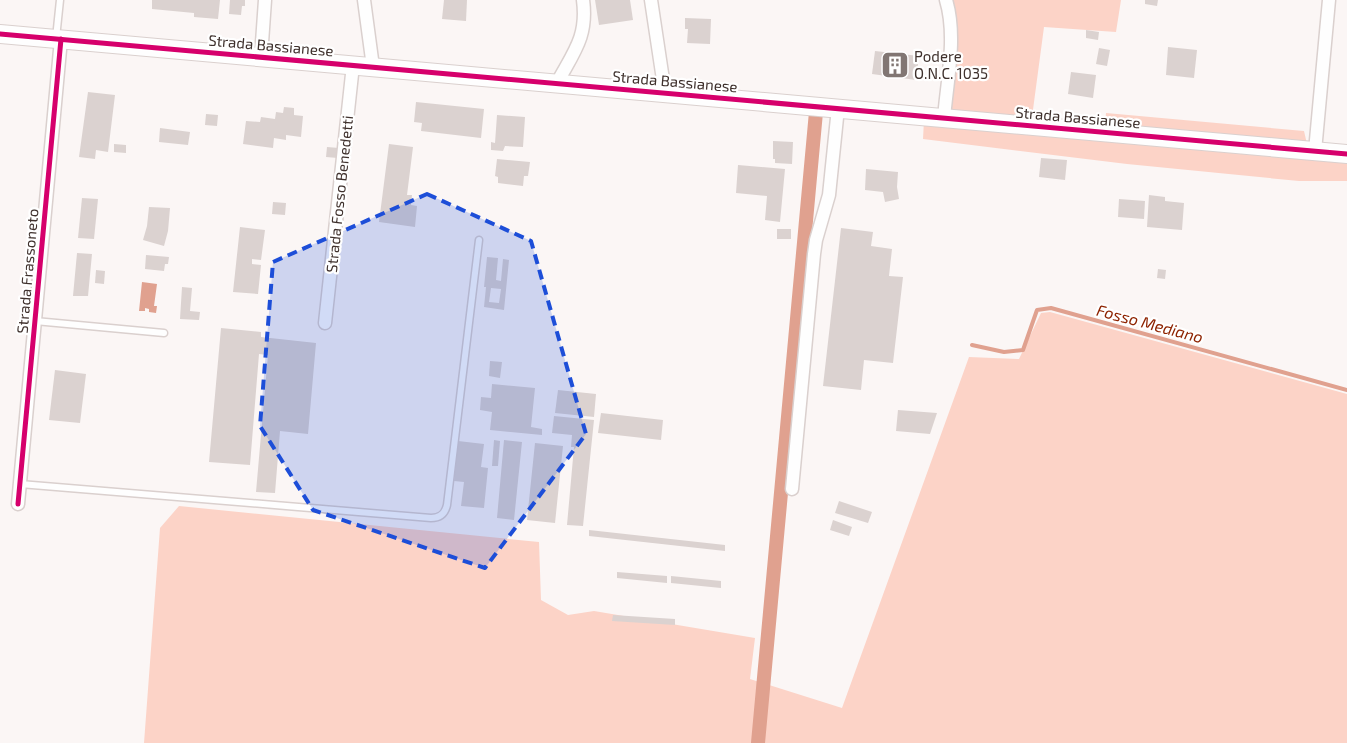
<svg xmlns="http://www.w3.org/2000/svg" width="1347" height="743" font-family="'Exo 2',sans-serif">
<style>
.green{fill:#fcd3c7}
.water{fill:#e0a18f}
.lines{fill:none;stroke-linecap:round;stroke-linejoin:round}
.stream{stroke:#e0a18f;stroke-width:4}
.canal{stroke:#e0a18f;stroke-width:14}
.building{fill:#dbd2d0;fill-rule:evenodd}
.lane-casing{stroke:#dad0ce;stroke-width:9}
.street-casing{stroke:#dad0ce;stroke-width:15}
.secondary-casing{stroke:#dad0ce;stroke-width:20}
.lane{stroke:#fefefe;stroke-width:6}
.street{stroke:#fefefe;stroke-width:12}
.secondary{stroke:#fefefe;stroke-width:18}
.cycleway-casing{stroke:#fff;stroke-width:8}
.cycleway{stroke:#d6006c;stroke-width:5}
.marked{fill:#1d4ed8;fill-opacity:0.2;stroke:#1d4ed8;stroke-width:4;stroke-dasharray:10 6;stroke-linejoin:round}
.labels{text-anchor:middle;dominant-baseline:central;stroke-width:4.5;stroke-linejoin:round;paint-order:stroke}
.street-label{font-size:15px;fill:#3f312d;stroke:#fff}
.poi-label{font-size:15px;fill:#3f312d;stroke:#fff;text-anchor:start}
.water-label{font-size:16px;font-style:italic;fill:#8e2300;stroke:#fff}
</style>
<rect width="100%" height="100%" fill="#fbf6f5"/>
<!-- green -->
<g class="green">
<polygon points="953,0 1121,0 1116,32 1044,27 1032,117 951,112 956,15"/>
<polygon points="1106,113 1304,131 1310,157 1347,160 1347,181 1299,181 1127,164 923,139 924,120 1104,137"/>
<polygon points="1050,312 1347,394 1347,743 144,743 160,528 179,506 539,542 541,600 568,615 594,611 755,638 750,679 842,708 969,357 1019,359 1041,313"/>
</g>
<!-- water -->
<polygon class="water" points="142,282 157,284 154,306 157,306 156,313 149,312 149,309 145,308 145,311 139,311"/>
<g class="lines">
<!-- stream -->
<polyline class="stream" points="972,345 1004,352 1023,350 1037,310 1051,308 1347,390"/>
<!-- canal -->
<polyline class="canal" points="758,743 816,112"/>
</g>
<!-- building -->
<g class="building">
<polygon points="152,0 220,0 218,19 194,17 194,13 152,9"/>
<polygon points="230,0 245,0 245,6 242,6 241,15 229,14"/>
<polygon points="444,0 467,0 466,21 442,19"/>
<polygon points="595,0 630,0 633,20 599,25"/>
<polygon points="1145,0 1158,0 1157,6 1145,4"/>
<polygon points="685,18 711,19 710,44 687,43 688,29 685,29"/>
<polygon points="1086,30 1099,32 1098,40 1086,38"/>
<polygon points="1168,47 1197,50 1194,78 1166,75"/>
<polygon points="1099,48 1110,50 1107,66 1096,64"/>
<polygon points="875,51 919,56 916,80 872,74"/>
<polygon points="1071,72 1096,75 1093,98 1068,94"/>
<polygon points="88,92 115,95 108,152 96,150 95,159 79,157"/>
<polygon points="416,102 484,109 481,138 421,131 422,123 414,122"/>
<polygon points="284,107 294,108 294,115 303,116 301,137 286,135 286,140 274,138 273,148 243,144 246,121 260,122 261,117 275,119 276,112 283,113"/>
<polygon points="206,114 218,115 217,126 205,125"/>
<polygon points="497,115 525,117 523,147 505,146 503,151 491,150 491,142 495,143"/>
<polygon points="160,128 190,132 188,145 159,142"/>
<polygon points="773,141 793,142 792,164 775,163 775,159 773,159"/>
<polygon points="114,144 126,145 126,153 114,152"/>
<polygon points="389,144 413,147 407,195 412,195 411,205 417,206 415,227 379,222"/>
<polygon points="327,147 339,148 338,158 326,157"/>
<polygon points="1041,158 1067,160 1065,180 1039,177"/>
<polygon points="497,159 530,162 528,176 524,176 523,186 498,183 498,177 495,176"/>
<polygon points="738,165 785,169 780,222 765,220 767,196 736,193"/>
<polygon points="866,169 898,172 897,187 899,199 885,202 883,192 865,190"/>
<polygon points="1149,195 1165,197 1165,201 1184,203 1182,230 1147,227"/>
<polygon points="82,198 98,199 94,239 78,238"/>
<polygon points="1119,199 1145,201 1144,219 1118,217"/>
<polygon points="273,202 286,203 285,215 272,214"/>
<polygon points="149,207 170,208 168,231 164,246 143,240 147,226"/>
<polygon points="240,227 265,230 261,260 252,259 252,264 261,265 258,294 233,292"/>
<polygon points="841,228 873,232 871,246 892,249 889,276 903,277 893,363 864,360 861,390 823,386"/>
<rect x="777" y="229" width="14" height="10"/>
<polygon points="77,253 92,254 88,296 73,296"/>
<polygon points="146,255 169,257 168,264 165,264 164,271 145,269"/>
<path d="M487,257L498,258L496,280L501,281L503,259L509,260L504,310L484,307L486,287H484ZM491,288L501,289L499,303L489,302Z"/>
<polygon points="1158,269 1166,270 1165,279 1157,278"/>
<polygon points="96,270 105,271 104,284 95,283"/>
<polygon points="182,287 192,288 190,311 200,312 199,320 180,319"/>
<polygon points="221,328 261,332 261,337 316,343 308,434 280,431 275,493 256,492 268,355 259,354 250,465 209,462"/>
<polygon points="490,361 502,362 500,378 489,376"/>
<polygon points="55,370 86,374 80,423 49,420"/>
<polygon points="492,384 535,388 531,427 542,429 542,435 490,430 492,412 480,410 481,397 491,398"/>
<polygon points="558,390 596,394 594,417 555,413"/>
<polygon points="898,410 937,413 930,434 896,431"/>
<polygon points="601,413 663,420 661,440 598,433"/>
<polygon points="554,416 594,420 583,526 567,525 574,447 571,447 572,435 552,433"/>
<polygon points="494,440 500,441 498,466 492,466"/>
<polygon points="504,440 522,442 514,520 497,518"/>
<polygon points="458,441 484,444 481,467 488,468 484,508 461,506 464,482 454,481"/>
<polygon points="535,443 563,446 555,523 527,520"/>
<polygon points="839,501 872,512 868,523 835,513"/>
<polygon points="833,520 852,527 849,536 830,530"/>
<polygon points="589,530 725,545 725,551 589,536"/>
<polygon points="617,572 667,576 667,583 617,578"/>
<polygon points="671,576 721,581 721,588 671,583"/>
<polygon points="613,615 675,619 675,625 612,621"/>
</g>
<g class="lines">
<!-- lane casing -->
<g class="lane-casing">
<g id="lane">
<polyline points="56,38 60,0"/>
<polyline points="35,321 164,333"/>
<path d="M20,484L431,518C440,518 445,514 447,505L479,240"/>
</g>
</g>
<!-- street casing -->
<g class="street-casing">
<g id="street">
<polyline points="364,0 373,67"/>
<polyline points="651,0 665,93"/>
<polyline points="261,57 265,0"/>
<path d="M557,83C573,53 588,37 583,0"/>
<path d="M944,118C947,81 957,36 946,0"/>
<polyline points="1315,151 1329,0"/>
<polyline points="325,323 353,65"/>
<polyline points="792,489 814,254 816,240 829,195 838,108"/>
<polyline points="18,504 61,39"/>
</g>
</g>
<!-- secondary casing -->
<g class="secondary-casing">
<polyline id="secondary" points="0,34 1347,154"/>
</g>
<!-- lane -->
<use href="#lane" class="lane"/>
<!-- street -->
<use href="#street" class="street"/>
<!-- secondary -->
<use href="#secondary" class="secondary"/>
<!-- cycleway casing -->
<g class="cycleway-casing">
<g id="cycleway">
<polyline points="0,34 1347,154"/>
<polyline points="18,504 61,39"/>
</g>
</g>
<!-- cycleway -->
<use href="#cycleway" class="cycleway"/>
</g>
<!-- marked area -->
<path class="marked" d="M427,194L531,241L586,434L485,568L313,510L260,426L273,262Z"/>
<!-- icons -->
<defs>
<g id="building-square" transform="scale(1.4375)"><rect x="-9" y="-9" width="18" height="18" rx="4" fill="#817673" stroke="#fff"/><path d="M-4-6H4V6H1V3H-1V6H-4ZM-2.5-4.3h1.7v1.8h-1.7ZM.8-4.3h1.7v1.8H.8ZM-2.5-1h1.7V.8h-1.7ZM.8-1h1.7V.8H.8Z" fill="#fff"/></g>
</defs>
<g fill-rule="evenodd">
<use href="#building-square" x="895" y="65"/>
</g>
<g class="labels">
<!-- street labels -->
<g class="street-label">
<text transform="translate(271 45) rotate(5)">Strada Bassianese</text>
<text transform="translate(675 81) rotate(5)">Strada Bassianese</text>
<text transform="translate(1078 117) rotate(5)">Strada Bassianese</text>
<text transform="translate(339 194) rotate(-84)">Strada Fosso Benedetti</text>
<text transform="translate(27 271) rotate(-85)">Strada Frassoneto</text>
</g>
<!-- poi labels -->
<g class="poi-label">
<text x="914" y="56">Podere<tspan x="914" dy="17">O.N.C. 1035</tspan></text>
</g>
<!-- water labels -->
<g class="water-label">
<text transform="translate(1150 323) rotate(15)">Fosso Mediano</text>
</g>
</g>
</svg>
